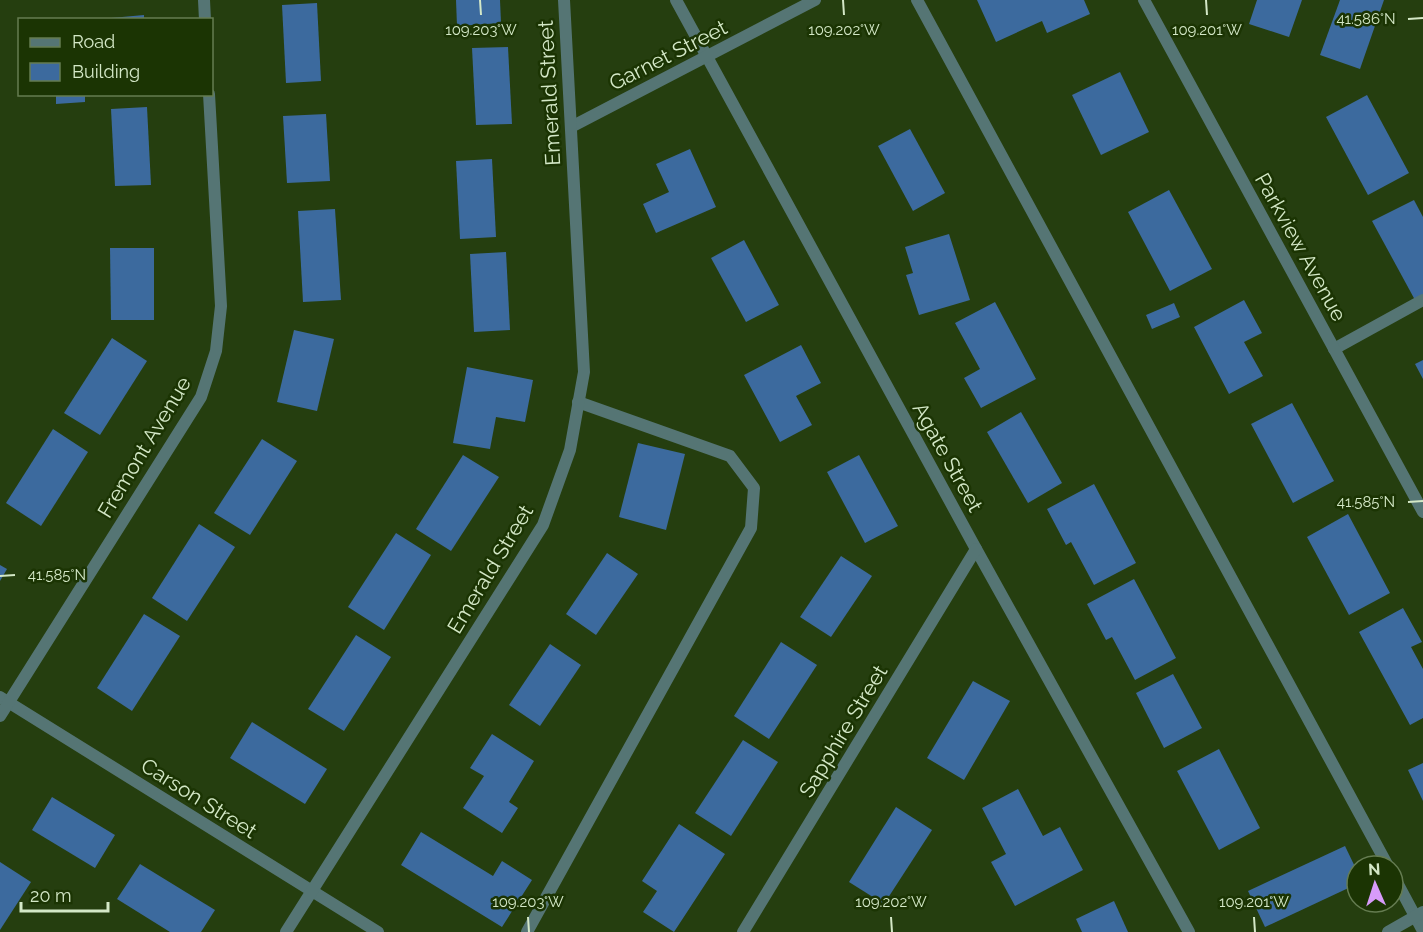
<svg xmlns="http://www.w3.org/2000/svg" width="1423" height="932" font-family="Raleway,sans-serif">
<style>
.building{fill:#3c6a9e}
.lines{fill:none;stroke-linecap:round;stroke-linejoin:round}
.lane{stroke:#557574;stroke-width:12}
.street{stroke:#557574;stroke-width:12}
.ticks{fill:none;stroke:#d4e8c7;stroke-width:2}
.labels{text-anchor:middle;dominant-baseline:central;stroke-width:5;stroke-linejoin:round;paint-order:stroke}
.street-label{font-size:21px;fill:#d4e8c7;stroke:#1b3403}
.ticks-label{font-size:15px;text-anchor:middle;fill:#d4e8c7;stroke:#1b3403;stroke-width:5;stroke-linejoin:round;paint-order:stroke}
</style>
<rect width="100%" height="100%" fill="#253e0f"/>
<!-- building -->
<g class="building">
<polygon points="456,0 500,0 501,23 457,26"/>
<polygon points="977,0 1084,0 1090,14 1047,33 1042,21 996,42"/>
<polygon points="1257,0 1302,0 1289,37 1249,24"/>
<polygon points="1340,0 1384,0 1360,69 1320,55"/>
<polygon points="317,3 321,81 286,83 282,5"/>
<polygon points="144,15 144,20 111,20 111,18"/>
<polygon points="508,47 512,124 476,125 472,48"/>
<polygon points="1120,72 1149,132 1101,155 1072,95"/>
<polygon points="56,94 85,94 85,102 56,104"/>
<polygon points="1367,95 1409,173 1368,195 1326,117"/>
<polygon points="147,107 151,185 115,186 111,109"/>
<polygon points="326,114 330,181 287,183 283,116"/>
<polygon points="910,129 945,193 913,211 878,146"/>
<polygon points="690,149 716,207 656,233 643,204 669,192 656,164"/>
<polygon points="492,159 496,237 460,239 456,161"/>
<polygon points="1169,190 1212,269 1170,291 1128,212"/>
<polygon points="1414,200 1423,217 1423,296 1415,300 1372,221"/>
<polygon points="335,209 341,300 303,302 298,211"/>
<polygon points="949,234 970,300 919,315 906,275 913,273 905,247"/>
<polygon points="744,240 779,305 746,322 711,258"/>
<polygon points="110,248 154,248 154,320 111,320"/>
<polygon points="506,252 510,330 474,332 470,254"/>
<polygon points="1244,300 1262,333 1244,342 1263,376 1229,394 1194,327"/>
<polygon points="995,302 1036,379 981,408 964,378 980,369 955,323"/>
<polygon points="1174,303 1180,317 1152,329 1146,315"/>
<polygon points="294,330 334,339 317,411 277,402"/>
<polygon points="112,338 147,361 100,435 64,413"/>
<polygon points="801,345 821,383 796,396 812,425 780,442 744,375"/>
<polygon points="1423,360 1423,379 1415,364"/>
<polygon points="467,367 533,380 525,422 496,417 490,449 453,443"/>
<polygon points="1292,403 1334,481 1293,503 1251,424"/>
<polygon points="1021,412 1062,483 1028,503 987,432"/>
<polygon points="53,429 88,452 41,526 6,503"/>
<polygon points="262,439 297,461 250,535 214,513"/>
<polygon points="638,443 685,454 666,530 619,517"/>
<polygon points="463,455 499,477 451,551 416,529"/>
<polygon points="859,455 898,526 865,543 827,472"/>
<polygon points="1094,484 1136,563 1094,585 1071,542 1066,545 1047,509"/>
<polygon points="1348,514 1390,593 1349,615 1307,537"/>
<polygon points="199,524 235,547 187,621 152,598"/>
<polygon points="396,533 431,555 384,630 348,607"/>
<polygon points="607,553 638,574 596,635 566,614"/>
<polygon points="841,556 872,576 831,637 800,617"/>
<polygon points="0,565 7,569 0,581"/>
<polygon points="1134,579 1176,658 1135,680 1112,637 1106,640 1087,604"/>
<polygon points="1403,608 1422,642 1411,647 1423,669 1423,718 1410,725 1359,632"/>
<polygon points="144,614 180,636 132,711 97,688"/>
<polygon points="356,635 391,657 344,731 308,709"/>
<polygon points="781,642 817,665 769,739 734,716"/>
<polygon points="550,644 581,665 540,726 509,705"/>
<polygon points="1173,674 1202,728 1164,748 1136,693"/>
<polygon points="973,681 1010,701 964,780 927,758"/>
<polygon points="252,722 327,769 305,804 230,758"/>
<polygon points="492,734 534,761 509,802 518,808 502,833 463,808 484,776 470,768"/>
<polygon points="743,740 778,762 731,836 695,813"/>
<polygon points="1219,749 1260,828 1219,850 1177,771"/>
<polygon points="1423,763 1423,801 1408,770"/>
<polygon points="1018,789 1043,836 1060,827 1083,870 1015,906 991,862 1006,854 982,808"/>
<polygon points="52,797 115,835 95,868 32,830"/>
<polygon points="896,807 932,830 884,904 849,882"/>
<polygon points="679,824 725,854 674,932 643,912 657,891 642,881"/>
<polygon points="421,832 493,876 502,861 532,880 502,927 401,865"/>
<polygon points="1345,846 1357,871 1357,884 1265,927 1248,891"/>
<polygon points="0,862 31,882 0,930"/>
<polygon points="140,864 215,910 201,932 170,932 117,899"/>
<polygon points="1114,901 1128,932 1082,932 1076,919"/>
</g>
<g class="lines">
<!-- lane -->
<g class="lane">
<polyline points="917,0 1388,866"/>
<polyline points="1334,349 1423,300"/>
<polyline points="1393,875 1423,931"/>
<polyline points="527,932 751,528 754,488 730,456 578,402"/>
</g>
<!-- street -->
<g class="street">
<polyline points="204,0 205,20"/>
<polyline points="676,0 976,549 1189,932"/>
<polyline points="1144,0 1423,512"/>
<polyline points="571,127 815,0"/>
<polyline points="0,697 378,932"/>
<polyline points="0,716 201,397 216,351 221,306 209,94"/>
<polyline points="286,932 543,525 570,450 584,372 564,0"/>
<polyline points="743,932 976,549"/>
<polyline points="1388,932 1423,912"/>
</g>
</g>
<!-- ticks -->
<path class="ticks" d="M480,0L481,15M843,0L844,15M1206,0L1207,15M1408,19L1423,18M1408,502L1423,501M0,576L15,575M528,917L529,932M891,917L892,932M1254,917L1255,932"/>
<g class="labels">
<!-- street labels -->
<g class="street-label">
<text transform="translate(668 55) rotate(-27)">Garnet Street</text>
<text transform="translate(549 93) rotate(-93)">Emerald Street</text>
<text transform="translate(1301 247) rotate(61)">Parkview Avenue</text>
<text transform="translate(144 447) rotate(-59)">Fremont Avenue</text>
<text transform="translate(948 457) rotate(61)">Agate Street</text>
<text transform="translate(490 569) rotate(-59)">Emerald Street</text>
<text transform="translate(843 731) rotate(-59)">Sapphire Street</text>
<text transform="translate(199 798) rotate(32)">Carson Street</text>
</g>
</g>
<g class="ticks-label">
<text x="1366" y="24">41.586°N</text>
<text x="481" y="35">109.203°W</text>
<text x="844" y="35">109.202°W</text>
<text x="1207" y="35">109.201°W</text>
<text x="1366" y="507">41.585°N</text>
<text x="57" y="580">41.585°N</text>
<text x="528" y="907">109.203°W</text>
<text x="891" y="907">109.202°W</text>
<text x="1254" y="907">109.201°W</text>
</g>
<!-- legend -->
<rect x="18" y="18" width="195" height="78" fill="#1b3403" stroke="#657c51" stroke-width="1.5"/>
<rect x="30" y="38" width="30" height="9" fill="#557574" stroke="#657c51" stroke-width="1.5"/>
<text x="72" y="48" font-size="18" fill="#d4e8c7">Road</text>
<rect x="30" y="63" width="30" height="18" fill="#3c6a9e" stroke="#657c51" stroke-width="1.5"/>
<text x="72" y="78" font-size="18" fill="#d4e8c7">Building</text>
<!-- north arrow -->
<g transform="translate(1375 884) rotate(357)"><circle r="28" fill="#1b3403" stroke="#657c51" stroke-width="1.5"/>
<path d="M0-4.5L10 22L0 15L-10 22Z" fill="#d79bf9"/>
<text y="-9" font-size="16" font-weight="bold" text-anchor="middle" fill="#d4e8c7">N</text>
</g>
<!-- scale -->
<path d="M21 902v9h87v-9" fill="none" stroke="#d4e8c7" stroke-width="3"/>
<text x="30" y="902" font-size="18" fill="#d4e8c7" stroke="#1b3403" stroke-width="4.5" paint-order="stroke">20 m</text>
</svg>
